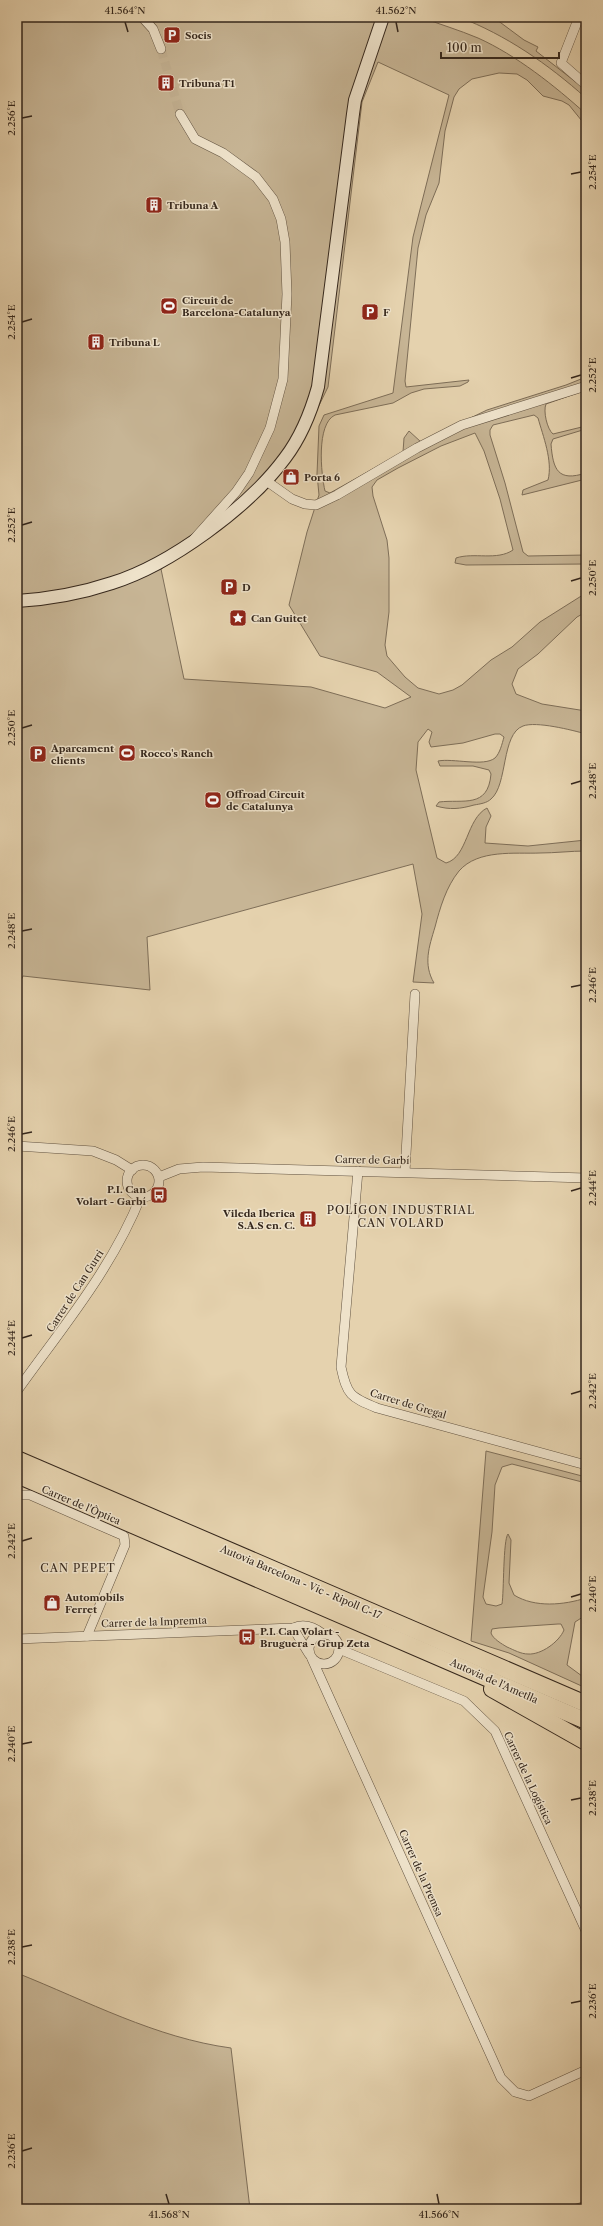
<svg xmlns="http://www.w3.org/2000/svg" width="603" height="2226" font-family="'Libre Caslon Text',serif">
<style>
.green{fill:#c7b595;stroke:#7e6e58;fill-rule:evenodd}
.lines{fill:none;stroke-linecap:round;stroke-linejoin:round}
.street-tunnel{stroke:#c2b091;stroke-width:9;stroke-dasharray:9 4.5;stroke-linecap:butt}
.street-casing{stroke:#615240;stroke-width:10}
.secondary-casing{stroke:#35271c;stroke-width:14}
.highway-casing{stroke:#35271c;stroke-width:18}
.street{stroke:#eee2ca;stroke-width:9}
.secondary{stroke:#eee2ca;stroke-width:12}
.highway{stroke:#e5d2ae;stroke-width:16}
.ticks{fill:none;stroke:#35271c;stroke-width:1.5}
.labels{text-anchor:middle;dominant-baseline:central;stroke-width:3;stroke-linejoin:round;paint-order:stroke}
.poi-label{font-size:10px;font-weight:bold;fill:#35271c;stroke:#eee2ca;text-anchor:start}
.street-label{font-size:10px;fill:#35271c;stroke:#eee2ca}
.neighbourhood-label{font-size:11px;letter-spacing:1px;fill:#35271c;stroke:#eee2ca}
.neatline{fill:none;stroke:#35271c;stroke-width:1.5}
.ticks-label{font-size:10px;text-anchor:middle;fill:#35271c}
</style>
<rect width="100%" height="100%" fill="#e5d2ae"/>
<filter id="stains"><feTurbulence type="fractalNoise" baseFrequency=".005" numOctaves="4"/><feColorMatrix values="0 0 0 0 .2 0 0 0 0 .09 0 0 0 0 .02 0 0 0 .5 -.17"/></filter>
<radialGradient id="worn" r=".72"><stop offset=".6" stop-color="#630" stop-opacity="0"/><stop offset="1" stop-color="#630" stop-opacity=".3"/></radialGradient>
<!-- green -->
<g class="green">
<path d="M17,17H420C439,24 459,30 478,38C516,55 555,86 586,114V126L569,105L562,101L543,96L527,80L517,74L499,73L472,79L459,89L454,97L445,131L439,183L426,215L418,248L405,381L406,387L469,380L468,382L460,386L424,389L411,393L393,403L335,415C316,424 321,474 325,491L330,493L403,452L404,438L409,431L421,442L487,410L566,385L586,377V390L546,404C543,411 547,429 553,434L586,426V429L553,439L551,444C553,470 558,482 586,473V479L522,495L523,490L548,480C553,461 543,436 538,418L534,415L493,425L490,430V435L505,483L523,552L528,556L586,555V564L466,565L455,563L456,558C474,552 497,561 513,550L500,499L484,451L475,433L441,446L398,468L377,480L372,487L373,496L387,540L389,558V612L385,645L387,656L405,677L418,688L439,694L453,690L462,685L491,660L512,647L540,622L586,593V612L577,617L538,654L518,669L512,684L516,694L542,704L586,711V734C572,730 536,721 523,726C501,734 508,785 491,799C487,803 480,804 474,805C460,809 450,810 436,806L439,802C463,799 488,809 491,774L489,770L473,766H440L438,761C453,758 484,767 495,758C500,753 502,744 504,737L500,734H495L463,743L431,747L429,742L432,732L428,729L418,742L416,770L437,858L446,863C468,857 466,819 487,808L491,816L486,827L485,843L528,846L586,840V851C571,851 555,853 540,853C515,854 478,849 459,871C446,887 440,908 435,927C429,947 423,964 434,983L413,982L422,914L413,864L147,937L150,990L23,976L17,989ZM378,62L449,95L413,237L393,393L324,415L319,426L317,474L319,495L307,532L289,605L320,656L377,672L411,697L385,708L311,687L184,679L161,569L214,533L309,426L328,387L362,102Z"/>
<path d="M459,17H493L524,40L538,47L536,51L586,90V98C548,64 506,35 459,17Z"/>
<path d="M486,1451L586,1477V1483L512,1464L502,1467L495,1485L492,1532L483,1597L486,1604L496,1606L502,1604C504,1592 503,1540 508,1534L511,1540L509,1583L514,1595C535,1608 564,1605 586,1598V1615L575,1622L567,1665L586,1679V1688L509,1653L471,1641ZM558,1624H561L564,1630C559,1642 541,1655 528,1654C521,1654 514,1650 507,1647C502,1644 493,1639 491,1633L492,1629L499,1628Z"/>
<path d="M17,1973C87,2001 156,2038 231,2048L250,2209H17Z"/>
<polygon points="586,2201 586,2209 561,2209"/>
</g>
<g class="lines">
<!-- street-tunnel -->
<polyline class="street-tunnel" points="161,49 180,114"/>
<!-- street casing -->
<g class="street-casing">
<g id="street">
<polyline points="142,17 153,29 161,49"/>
<polyline points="579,17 561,63 586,85"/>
<polyline points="180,114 195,139 223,153 256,177 273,199 281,219 285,242 287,294 283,379 270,428 249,473 236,492 194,539"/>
<polyline points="265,480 292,499 305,504 316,505 337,495 417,448 462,425 586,386"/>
<polyline points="17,1146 93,1151 116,1160 132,1170"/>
<circle cx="143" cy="1181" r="16"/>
<path d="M358,1171L341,1367C347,1395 350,1397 377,1408L586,1465"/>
<polyline points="405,1172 415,994"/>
<polyline points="159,1177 179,1169 203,1167 586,1178"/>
<path d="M17,1391C61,1329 112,1269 141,1196"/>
<polyline points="17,1497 19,1495 30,1495 124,1536 125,1545 87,1636"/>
<polyline points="293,1628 309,1654"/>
<circle cx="324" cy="1649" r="15"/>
<path d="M17,1639L293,1628C304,1623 314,1627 323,1634"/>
<polyline points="339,1649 464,1701 495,1731 586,1931"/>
<polyline points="312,1659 501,2078 515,2092 529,2096 586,2070"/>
</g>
</g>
<!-- secondary casing -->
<g class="secondary-casing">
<path id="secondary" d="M17,601C49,599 82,593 112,583C170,565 249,507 285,458C301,437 311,412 318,387L353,114L355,100L383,17"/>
</g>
<!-- highway casing -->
<g class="highway-casing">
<g id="highway">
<polyline points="17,1459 586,1704"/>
<polyline points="17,1475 586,1721"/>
<polyline points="492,1689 586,1742"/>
</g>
</g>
<!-- street -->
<use href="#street" class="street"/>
<!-- secondary -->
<use href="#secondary" class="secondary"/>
<!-- highway -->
<use href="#highway" class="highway"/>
</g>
<!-- ticks -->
<path class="ticks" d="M125,22L128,32M396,22L398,32M22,118L32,116M571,174L581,172M22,322L32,319M571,378L581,375M22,525L32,522M571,581L581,578M22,728L32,725M571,784L581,781M22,931L32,929M571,987L581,985M22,1134L32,1132M571,1191L581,1188M22,1338L32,1335M571,1394L581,1391M22,1541L32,1538M571,1597L581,1594M22,1744L32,1742M571,1800L581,1798M22,1947L32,1945M571,2003L581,2001M22,2151L32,2148M166,2194L169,2204M437,2194L439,2204"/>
<!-- icons -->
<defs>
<g id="parking-square" transform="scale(0.9)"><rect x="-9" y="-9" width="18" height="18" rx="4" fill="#8f2418" stroke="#eee2ca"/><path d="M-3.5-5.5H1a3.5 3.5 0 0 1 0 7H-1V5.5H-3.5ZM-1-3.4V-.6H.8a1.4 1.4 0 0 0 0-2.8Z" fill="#fff"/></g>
<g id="building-square" transform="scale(0.9)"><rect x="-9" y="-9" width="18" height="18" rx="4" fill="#8f2418" stroke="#eee2ca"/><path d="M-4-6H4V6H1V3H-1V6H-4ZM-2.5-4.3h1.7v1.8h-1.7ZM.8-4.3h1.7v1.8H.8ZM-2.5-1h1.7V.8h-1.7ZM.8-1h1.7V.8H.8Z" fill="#fff"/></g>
<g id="stadium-square" transform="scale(0.9)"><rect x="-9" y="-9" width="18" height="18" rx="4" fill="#8f2418" stroke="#eee2ca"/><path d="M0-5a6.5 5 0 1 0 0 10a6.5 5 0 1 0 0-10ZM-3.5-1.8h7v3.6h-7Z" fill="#fff"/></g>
<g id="shop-square" transform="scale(0.9)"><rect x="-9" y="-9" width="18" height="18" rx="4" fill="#8f2418" stroke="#eee2ca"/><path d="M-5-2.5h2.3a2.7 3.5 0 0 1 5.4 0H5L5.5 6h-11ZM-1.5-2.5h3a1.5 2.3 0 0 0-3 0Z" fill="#fff"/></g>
<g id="sight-square" transform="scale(0.9)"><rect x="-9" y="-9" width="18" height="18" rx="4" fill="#8f2418" stroke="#eee2ca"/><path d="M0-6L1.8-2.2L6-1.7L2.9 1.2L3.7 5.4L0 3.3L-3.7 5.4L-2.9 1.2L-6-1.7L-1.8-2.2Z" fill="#fff"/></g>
<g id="bus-square" transform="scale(0.9)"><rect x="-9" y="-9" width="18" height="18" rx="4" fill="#8f2418" stroke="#eee2ca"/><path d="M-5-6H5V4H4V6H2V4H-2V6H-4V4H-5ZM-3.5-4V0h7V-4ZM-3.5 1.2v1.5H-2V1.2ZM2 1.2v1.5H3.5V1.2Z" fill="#fff"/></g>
</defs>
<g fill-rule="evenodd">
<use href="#parking-square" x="172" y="35"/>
<use href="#building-square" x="166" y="83"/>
<use href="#building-square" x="154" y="205"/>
<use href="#stadium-square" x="169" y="306"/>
<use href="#parking-square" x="370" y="312"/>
<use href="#building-square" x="96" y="342"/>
<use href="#shop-square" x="291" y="477"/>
<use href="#parking-square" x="229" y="587"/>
<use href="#sight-square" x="238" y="618"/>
<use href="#stadium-square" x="127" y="753"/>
<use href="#parking-square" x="38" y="754"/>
<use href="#stadium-square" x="213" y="800"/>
<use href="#bus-square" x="159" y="1195"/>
<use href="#building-square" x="308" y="1219"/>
<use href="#shop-square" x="52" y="1603"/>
<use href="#bus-square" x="247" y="1637"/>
</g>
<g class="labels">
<!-- poi labels -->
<g class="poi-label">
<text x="185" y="35">Socis</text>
<text x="179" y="83">Tribuna T1</text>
<text x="167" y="205">Tribuna A</text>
<text x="182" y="300">Circuit de<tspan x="182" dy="12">Barcelona-Catalunya</tspan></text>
<text x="383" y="312">F</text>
<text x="109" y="342">Tribuna L</text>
<text x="304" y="477">Porta 6</text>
<text x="242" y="587">D</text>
<text x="251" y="618">Can Guitet</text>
<text x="51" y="748">Aparcament<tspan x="51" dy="12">clients</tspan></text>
<text x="140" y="753">Rocco's Ranch</text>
<text x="226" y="794">Offroad Circuit<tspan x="226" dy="12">de Catalunya</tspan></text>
<text x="146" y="1189" text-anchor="end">P.I. Can<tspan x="146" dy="12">Volart - Garbí</tspan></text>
<text x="295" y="1213" text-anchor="end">Vileda Iberica<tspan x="295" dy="12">S.A.S en. C.</tspan></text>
<text x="65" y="1597">Automobils<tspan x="65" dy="12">Ferret</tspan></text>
<text x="260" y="1631">P.I. Can Volart -<tspan x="260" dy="12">Bruguera - Grup Zeta</tspan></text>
</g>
<!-- street labels -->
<g class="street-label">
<text transform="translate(372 1160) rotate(1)">Carrer de Garbí</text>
<text transform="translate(75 1291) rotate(-57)">Carrer de Can Gurri</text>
<text transform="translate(408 1404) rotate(17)">Carrer de Gregal</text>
<text transform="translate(81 1505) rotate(23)">Carrer de l'Òptica</text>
<text transform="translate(301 1582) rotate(23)">Autovia Barcelona - Vic - Ripoll C-17</text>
<text transform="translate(154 1622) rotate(-2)">Carrer de la Impremta</text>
<text transform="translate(494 1681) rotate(24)">Autovia de l'Ametlla</text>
<text transform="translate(528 1778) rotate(65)">Carrer de la Logística</text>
<text transform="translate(421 1873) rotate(66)">Carrer de la Premsa</text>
</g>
<!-- neighbourhood labels -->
<g class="neighbourhood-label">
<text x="401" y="1210">POLÍGON INDUSTRIAL<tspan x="401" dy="13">CAN VOLARD</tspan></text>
<text x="78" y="1568">CAN PEPET</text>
</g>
</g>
<!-- margin -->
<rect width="603" height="2226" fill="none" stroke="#e5d2ae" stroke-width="44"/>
<!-- scale -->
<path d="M441 52v6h118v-6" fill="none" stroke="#35271c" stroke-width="2"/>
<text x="447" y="52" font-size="12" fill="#35271c" stroke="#eee2ca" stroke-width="3" paint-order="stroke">100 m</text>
<rect x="22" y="22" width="559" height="2182" class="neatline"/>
<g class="ticks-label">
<text x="125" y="14">41.564°N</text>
<text x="396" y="14">41.562°N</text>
<text transform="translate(11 118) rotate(-90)" y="4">2.256°E</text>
<text transform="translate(592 172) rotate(-90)" y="4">2.254°E</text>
<text transform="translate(11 322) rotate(-90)" y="4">2.254°E</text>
<text transform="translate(592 375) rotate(-90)" y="4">2.252°E</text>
<text transform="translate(11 525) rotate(-90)" y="4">2.252°E</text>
<text transform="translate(592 578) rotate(-90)" y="4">2.250°E</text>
<text transform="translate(11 728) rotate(-90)" y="4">2.250°E</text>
<text transform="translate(592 781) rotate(-90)" y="4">2.248°E</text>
<text transform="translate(11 931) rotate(-90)" y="4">2.248°E</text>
<text transform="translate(592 985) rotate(-90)" y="4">2.246°E</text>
<text transform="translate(11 1134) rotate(-90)" y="4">2.246°E</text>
<text transform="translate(592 1188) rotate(-90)" y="4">2.244°E</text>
<text transform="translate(11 1338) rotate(-90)" y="4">2.244°E</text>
<text transform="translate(592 1391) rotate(-90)" y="4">2.242°E</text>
<text transform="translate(11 1541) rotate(-90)" y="4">2.242°E</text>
<text transform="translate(592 1594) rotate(-90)" y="4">2.240°E</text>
<text transform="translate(11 1744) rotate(-90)" y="4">2.240°E</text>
<text transform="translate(592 1798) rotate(-90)" y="4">2.238°E</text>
<text transform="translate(11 1947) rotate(-90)" y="4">2.238°E</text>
<text transform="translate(592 2001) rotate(-90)" y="4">2.236°E</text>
<text transform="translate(11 2151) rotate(-90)" y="4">2.236°E</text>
<text x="169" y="2218">41.568°N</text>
<text x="439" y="2218">41.566°N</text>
</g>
<rect width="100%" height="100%" filter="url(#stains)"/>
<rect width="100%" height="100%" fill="url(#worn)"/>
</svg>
